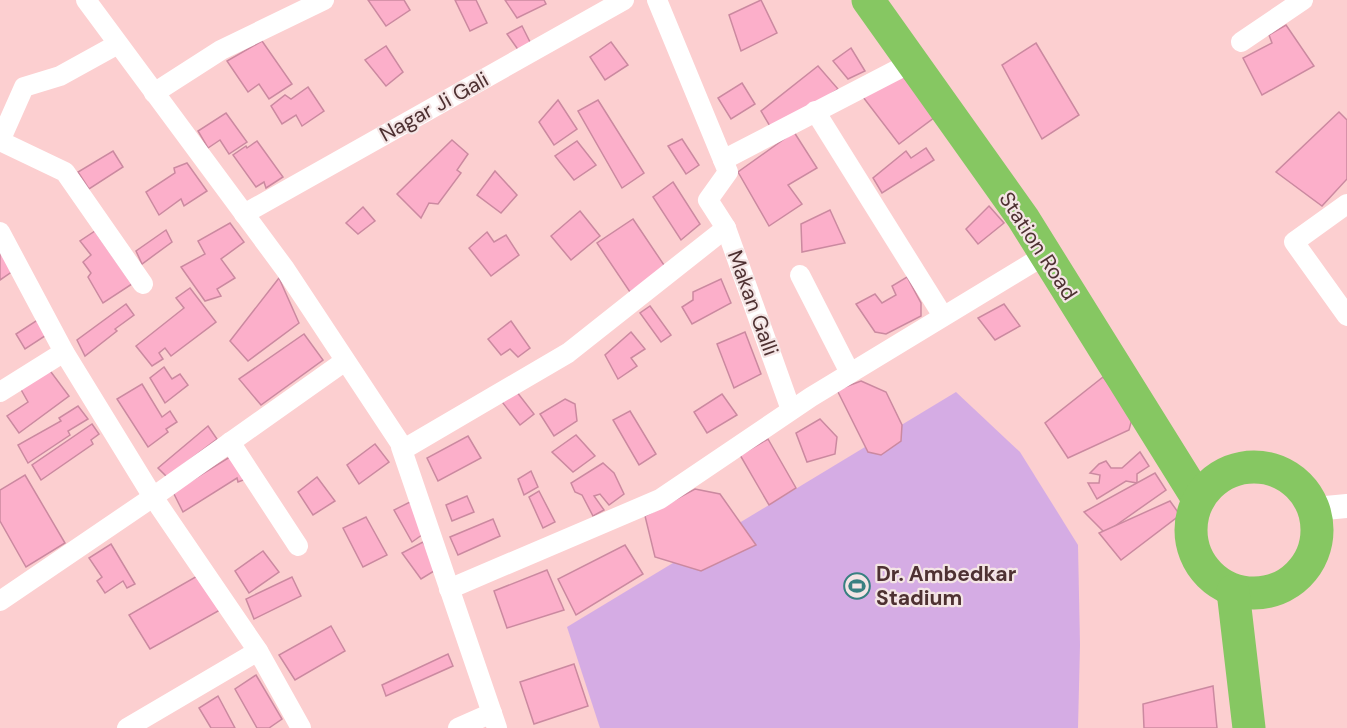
<svg xmlns="http://www.w3.org/2000/svg" width="1347" height="728" font-family="'DM Sans',sans-serif">
<style>
.green{fill:#d5ace4}
.building{fill:#fcafca;stroke:#cb89a0;stroke-width:1.5}
.lines{fill:none;stroke-linecap:round;stroke-linejoin:round}
.minor{stroke:#fff;stroke-width:20}
.tertiary{stroke:#fff;stroke-width:24}
.trunk{stroke:#86c762;stroke-width:33}
.labels{text-anchor:middle;dominant-baseline:central;stroke-width:4.5;stroke-linejoin:round;paint-order:stroke}
.street-label{font-size:21px;fill:#4e3132;stroke:#f4e5e5}
.poi-label{font-size:21px;font-weight:bold;fill:#4e3132;stroke:#f4e5e5;text-anchor:start}
</style>
<rect width="100%" height="100%" fill="#fccfd0"/>
<!-- green -->
<polygon class="green" points="956,392 1020,452 1078,545 1080,645 1078,728 600,728 567,627"/>
<!-- building -->
<g class="building">
<polygon points="368,0 404,0 410,10 386,26"/>
<polygon points="455,0 476,0 487,23 470,31"/>
<polygon points="505,0 544,0 546,4 517,18"/>
<polygon points="761,0 777,33 741,51 729,15"/>
<polygon points="1286,25 1314,66 1262,95 1243,58 1272,43 1269,35"/>
<polygon points="522,26 531,44 519,51 507,34"/>
<polygon points="262,41 292,84 269,99 259,84 248,92 227,61"/>
<polygon points="611,42 628,65 605,80 590,57"/>
<polygon points="1036,43 1079,115 1042,139 1002,65"/>
<polygon points="386,46 403,72 386,86 365,60"/>
<polygon points="851,48 865,71 848,79 833,61"/>
<polygon points="818,66 838,89 774,133 761,111"/>
<polygon points="902,75 935,117 899,144 863,97"/>
<polygon points="742,83 755,104 731,119 718,98"/>
<polygon points="308,87 324,111 302,126 296,115 282,124 271,106 285,95 291,99"/>
<polygon points="558,100 577,129 554,145 539,122"/>
<polygon points="598,100 644,173 622,188 578,111"/>
<polygon points="1339,112 1347,120 1347,179 1322,206 1276,172"/>
<polygon points="226,113 247,142 229,154 220,140 208,148 198,131"/>
<polygon points="794,132 817,168 788,185 802,204 769,226 738,172"/>
<polygon points="682,139 699,165 686,174 668,146"/>
<polygon points="452,140 468,154 457,170 461,173 438,204 429,203 421,218 397,194"/>
<polygon points="257,141 283,177 266,188 264,182 256,187 233,155 246,146 247,148"/>
<polygon points="577,141 596,165 574,180 555,156"/>
<polygon points="926,148 934,160 882,193 873,178 906,151 911,158"/>
<polygon points="113,151 123,167 89,189 78,172"/>
<polygon points="187,163 207,191 184,206 181,199 159,215 146,192 175,173 174,168"/>
<polygon points="495,171 517,195 501,213 477,195"/>
<polygon points="673,182 700,224 681,240 653,197"/>
<polygon points="989,206 1004,223 978,244 966,229"/>
<polygon points="363,207 375,221 358,234 346,223"/>
<polygon points="830,210 845,243 802,252 801,224"/>
<polygon points="580,211 600,236 571,260 551,236"/>
<polygon points="633,219 666,268 630,292 597,243"/>
<polygon points="230,223 244,242 221,259 235,278 217,289 221,296 205,301 181,267 205,254 198,241"/>
<polygon points="166,230 172,242 142,264 136,251"/>
<polygon points="95,231 132,284 103,303 88,277 91,273 83,262 91,255 80,241"/>
<polygon points="487,232 494,242 506,235 519,255 491,276 469,248"/>
<polygon points="0,252 16,269 0,280"/>
<polygon points="907,277 921,303 921,316 886,334 875,332 856,304 875,294 882,303 896,295 892,286"/>
<polygon points="279,278 299,323 248,361 230,341"/>
<polygon points="721,279 731,303 692,324 682,307 693,300 693,292"/>
<polygon points="190,288 216,322 171,356 165,348 159,353 163,359 152,366 136,346 184,308 176,298"/>
<polygon points="126,304 134,315 115,329 117,331 85,356 77,340"/>
<polygon points="1004,304 1020,326 995,340 978,318"/>
<polygon points="650,306 671,335 661,342 640,313"/>
<polygon points="39,319 48,334 25,349 16,334"/>
<polygon points="511,321 530,348 518,357 510,349 501,355 488,339"/>
<polygon points="631,332 645,349 631,358 637,366 618,379 605,355"/>
<polygon points="745,332 761,374 734,388 717,344"/>
<polygon points="304,334 323,360 261,405 239,379"/>
<polygon points="164,367 172,379 180,374 188,385 165,403 150,378"/>
<polygon points="48,368 69,396 19,433 7,416 28,402 19,386"/>
<polygon points="1103,377 1133,415 1129,430 1068,458 1045,423"/>
<polygon points="861,381 886,392 902,425 901,441 881,455 868,452 837,390"/>
<polygon points="142,384 162,417 170,411 177,422 166,429 168,432 148,447 117,399"/>
<polygon points="513,387 534,414 520,425 499,398"/>
<polygon points="722,394 737,415 707,433 694,412"/>
<polygon points="565,399 575,404 577,421 554,436 540,414"/>
<polygon points="78,406 88,419 68,431 70,435 28,463 18,445 61,421 59,418"/>
<polygon points="630,411 656,454 639,465 613,420"/>
<polygon points="820,419 837,437 835,454 807,462 796,433"/>
<polygon points="92,424 99,434 91,440 93,444 41,480 32,465"/>
<polygon points="208,426 217,439 167,477 158,468"/>
<polygon points="576,435 595,456 573,472 552,452"/>
<polygon points="468,436 481,458 438,481 427,458"/>
<polygon points="768,439 796,488 769,505 740,455"/>
<polygon points="375,444 389,462 359,484 347,465"/>
<polygon points="1140,452 1149,466 1137,474 1137,483 1126,481 1097,499 1088,483 1099,483 1100,475 1090,473 1099,464 1106,461 1111,468 1122,468"/>
<polygon points="233,455 249,478 238,482 237,478 183,512 173,492"/>
<polygon points="603,463 614,473 624,494 609,505 600,494 594,496 604,510 593,516 582,495 575,492 571,483"/>
<polygon points="531,471 538,487 524,495 518,479"/>
<polygon points="1155,473 1166,490 1105,533 1084,512"/>
<polygon points="25,475 65,543 26,567 0,521 0,490"/>
<polygon points="317,477 335,501 313,515 298,492"/>
<polygon points="695,489 720,494 756,545 701,571 655,557 645,516"/>
<polygon points="539,491 555,522 543,528 529,497"/>
<polygon points="467,496 474,512 452,521 446,505"/>
<polygon points="1170,501 1180,515 1121,560 1099,533"/>
<polygon points="410,502 426,532 412,542 394,510"/>
<polygon points="366,517 387,555 363,567 343,528"/>
<polygon points="493,519 500,536 458,555 450,537"/>
<polygon points="423,542 439,568 421,579 402,553"/>
<polygon points="111,544 135,584 127,588 123,581 105,593 97,581 102,577 89,558"/>
<polygon points="625,545 643,574 576,615 558,579"/>
<polygon points="263,551 279,572 249,593 235,571"/>
<polygon points="547,570 564,610 507,628 494,591"/>
<polygon points="199,575 220,610 150,649 129,615"/>
<polygon points="292,577 301,596 254,619 246,599"/>
<polygon points="331,626 345,651 295,680 279,655"/>
<polygon points="448,654 453,666 386,696 382,685"/>
<polygon points="574,664 588,706 534,724 520,682"/>
<polygon points="256,675 282,719 269,728 257,728 235,689"/>
<polygon points="1213,686 1217,728 1144,728 1143,704"/>
<polygon points="218,696 235,728 211,728 199,708"/>
</g>
<g class="lines">
<!-- minor -->
<g class="minor">
<polyline points="86,0 285,269 404,449 401,447 497,728"/>
<polyline points="657,0 728,172 708,200 726,228 791,410"/>
<polyline points="1241,42 1303,0"/>
<polyline points="154,93 221,50 324,0"/>
<polyline points="815,111 943,316"/>
<polyline points="0,141 65,172 143,284"/>
<polyline points="0,141 24,87 60,76 118,44"/>
<polyline points="723,160 912,62"/>
<polyline points="1347,204 1294,242 1347,316"/>
<polyline points="244,214 624,0"/>
<polyline points="0,232 64,352 153,497 258,651 301,728"/>
<polyline points="800,275 850,373"/>
<polyline points="0,392 64,352"/>
<polyline points="230,442 298,546"/>
<polyline points="404,449 568,353 726,228"/>
<polyline points="449,589 660,499 811,397 1045,255"/>
<polyline points="0,601 153,497 345,361"/>
<polyline points="127,728 258,651"/>
<polyline points="458,728 492,713"/>
</g>
<!-- tertiary -->
<polyline class="tertiary" points="1315,509 1347,506"/>
<!-- trunk -->
<g class="trunk">
<polyline points="868,0 1023,218 1198,499"/>
<circle cx="1254" cy="530" r="63"/>
<polyline points="1233,591 1249,728"/>
</g>
</g>
<!-- icons -->
<defs>
<g id="stadium-ring" transform="scale(1.35)"><circle r="9.5" fill="#f4e5e5" stroke="#388081" stroke-width="1.5"/><path d="M0-5a6.5 5 0 1 0 0 10a6.5 5 0 1 0 0-10ZM-3.5-1.8h7v3.6h-7Z" fill="#388081"/></g>
</defs>
<g fill-rule="evenodd">
<use href="#stadium-ring" x="857" y="586"/>
</g>
<g class="labels">
<!-- street labels -->
<g class="street-label">
<text transform="translate(434 107) rotate(-29)">Nagar Ji Gali</text>
<text transform="translate(1038 246) rotate(57)">Station Road</text>
<text transform="translate(753 303) rotate(70)">Makan Galli</text>
</g>
<!-- poi labels -->
<g class="poi-label">
<text x="876" y="574">Dr. Ambedkar<tspan x="876" dy="24">Stadium</tspan></text>
</g>
</g>
</svg>
